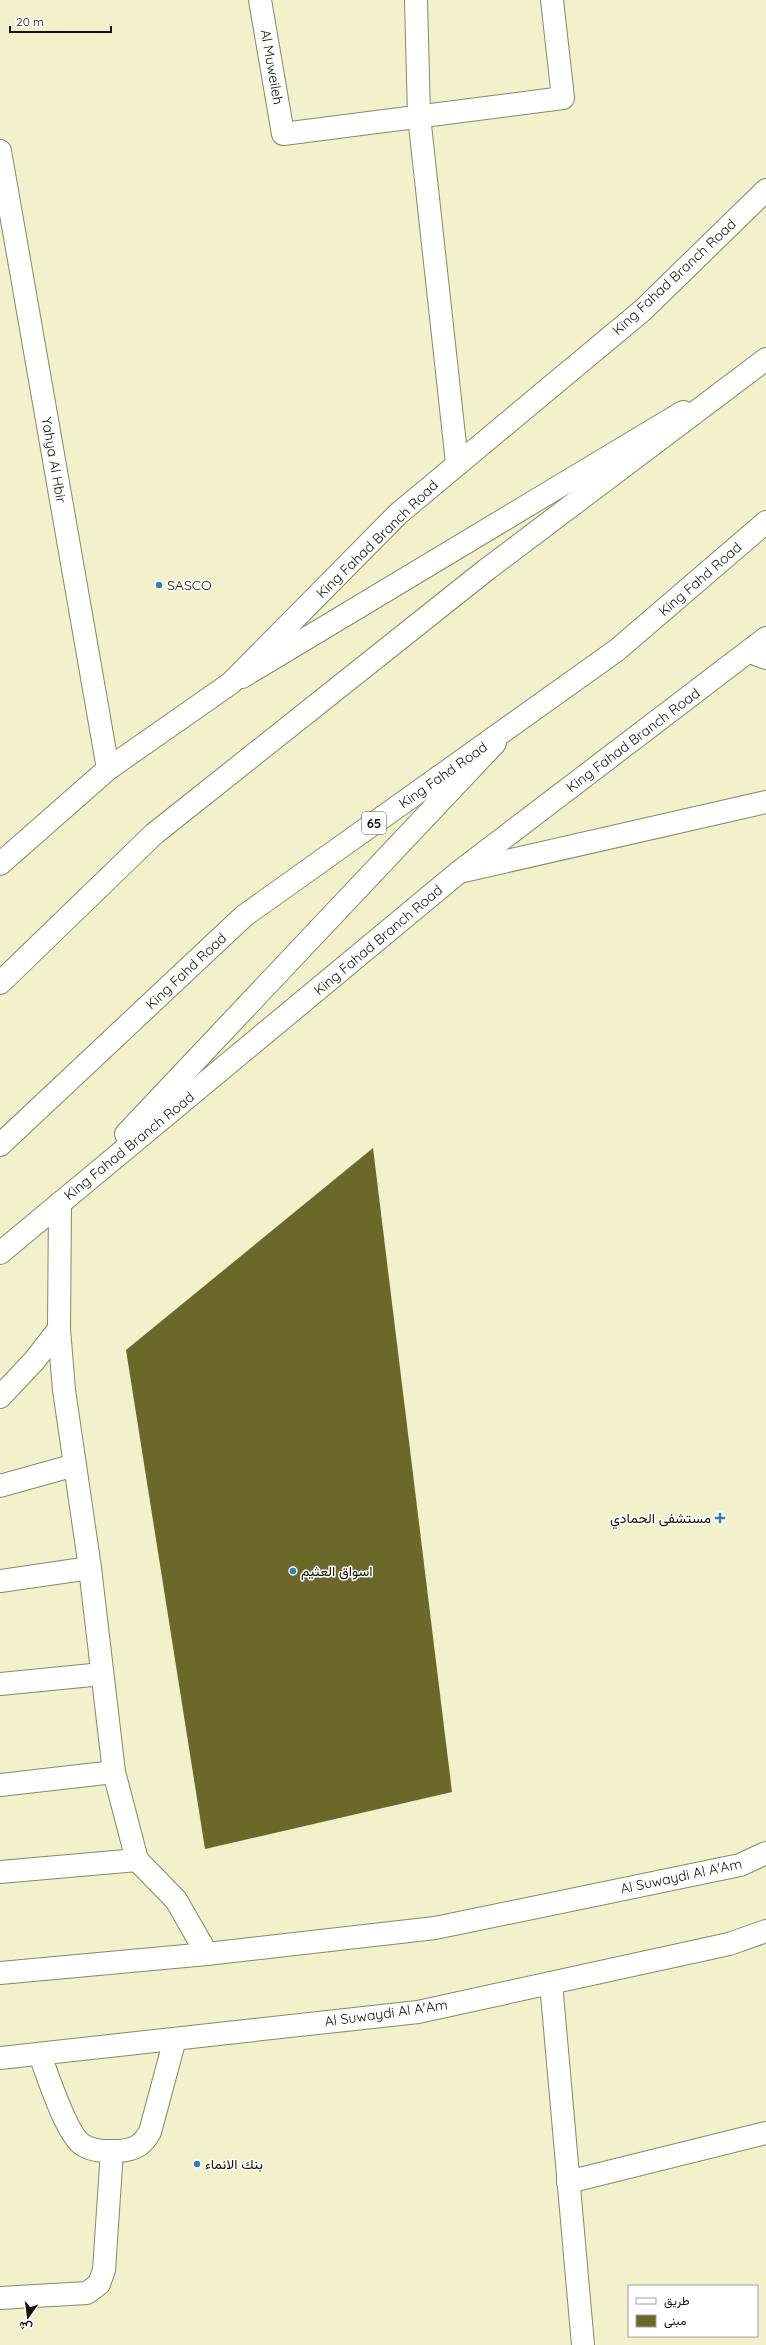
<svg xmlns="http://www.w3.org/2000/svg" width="766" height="2345" font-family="Quicksand,Vazirmatn,sans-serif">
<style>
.building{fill:#6c6829}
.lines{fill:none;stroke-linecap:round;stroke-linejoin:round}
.minor-casing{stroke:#888765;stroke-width:24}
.major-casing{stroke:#888765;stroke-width:24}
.highway-casing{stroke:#888765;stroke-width:24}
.minor{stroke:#fff;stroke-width:22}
.major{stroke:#fff;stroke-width:22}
.highway{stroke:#fff;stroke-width:22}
.poi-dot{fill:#3181b3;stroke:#fff;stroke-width:1.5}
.labels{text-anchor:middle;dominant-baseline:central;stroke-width:3;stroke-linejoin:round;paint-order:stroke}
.shield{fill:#fff;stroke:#5a5951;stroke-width:1}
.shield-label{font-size:13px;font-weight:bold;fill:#131206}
.street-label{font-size:14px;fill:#131206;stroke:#fff}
.poi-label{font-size:14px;fill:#131206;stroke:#fff;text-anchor:start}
</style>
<rect width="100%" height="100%" fill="#f2f1cc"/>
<!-- building -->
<polygon class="building" points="373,1148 452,1792 205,1849 126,1350"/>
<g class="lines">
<!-- minor casing -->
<g class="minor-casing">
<g id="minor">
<polyline points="260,0 283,134 563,98 552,0"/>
<polyline points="416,0 419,116 457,463"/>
<polyline points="0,151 108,769"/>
<polyline points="750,652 766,658"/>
<polyline points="242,677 683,412"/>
<polyline points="459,872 766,802"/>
<polyline points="60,1203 59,1329 64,1390 90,1568 114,1772 137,1860 176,1900 207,1954"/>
<polyline points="0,1397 34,1361 59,1329"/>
<polyline points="0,1486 75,1465"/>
<polyline points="0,1581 90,1568"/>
<polyline points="0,1684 102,1674"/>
<polyline points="0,1785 114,1772"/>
<polyline points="0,1872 137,1860"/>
<polyline points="551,1983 583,2345"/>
<path d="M40,2055C47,2074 67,2136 83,2145C94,2152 106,2151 118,2151C134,2150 142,2146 150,2132L175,2039"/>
<polyline points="568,2182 766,2133"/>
<polyline points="0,2298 87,2293 99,2284 104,2270 112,2151"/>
</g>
</g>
<!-- major casing -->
<g class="major-casing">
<g id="major">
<polyline points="0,864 108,769 231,683 398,514 643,310 766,190"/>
<polyline points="126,1134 495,743"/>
<polyline points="0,1253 459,872 766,638"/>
<polyline points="0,1973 207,1954 435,1928 740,1865 766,1853"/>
<polyline points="0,2058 418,2012 729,1944 766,1931"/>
</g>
</g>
<!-- highway casing -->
<g class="highway-casing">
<g id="highway">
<polyline points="0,983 154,834 486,570 766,359"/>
<polyline points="0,1145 244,916 617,650 766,522"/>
</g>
</g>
<!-- minor -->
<use href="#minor" class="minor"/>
<!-- major -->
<use href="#major" class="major"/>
<!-- highway -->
<use href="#highway" class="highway"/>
</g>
<!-- markers -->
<g class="poi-dot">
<circle cx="159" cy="585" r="4"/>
<path d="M718 1512h4v4h4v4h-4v4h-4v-4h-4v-4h4z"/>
<circle cx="293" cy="1571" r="4"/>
<circle cx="197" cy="2164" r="4"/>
</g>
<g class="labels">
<!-- shield labels -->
<rect class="shield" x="362" y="812" width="24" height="22" rx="3"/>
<g class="shield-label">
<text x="374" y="823">65</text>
</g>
<!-- street labels -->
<g class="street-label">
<text transform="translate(272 67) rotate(80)">Al Muweileh</text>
<text transform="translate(674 277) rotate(-43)">King Fahad Branch Road</text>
<text transform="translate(54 460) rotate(80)">Yahya Al Hbir</text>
<text transform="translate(377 539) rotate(-44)">King Fahad Branch Road</text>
<text transform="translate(700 579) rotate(-41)">King Fahd Road</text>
<text transform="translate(633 740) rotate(-37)">King Fahad Branch Road</text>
<text transform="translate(443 775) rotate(-35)">King Fahd Road</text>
<text transform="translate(378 940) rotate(-40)">King Fahad Branch Road</text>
<text transform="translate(186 971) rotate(-43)">King Fahd Road</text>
<text transform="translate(129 1146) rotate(-39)">King Fahad Branch Road</text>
<text transform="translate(681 1876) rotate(-12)">Al Suwaydi Al A'Am</text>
<text transform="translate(386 2013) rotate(-8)">Al Suwaydi Al A'Am</text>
</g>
<!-- poi labels -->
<g class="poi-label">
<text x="167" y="585">SASCO</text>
<text x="711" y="1518" text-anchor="end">مستشفى الحمادي</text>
<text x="301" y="1571">اسواق العثيم</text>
<text x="205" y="2164">بنك الانماء</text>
</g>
</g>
<!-- legend -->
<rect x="628" y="2285" width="130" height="52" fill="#ffffff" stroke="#a1a09b"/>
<rect x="636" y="2298" width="20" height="6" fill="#ffffff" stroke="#a1a09b"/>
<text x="664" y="2305" font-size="12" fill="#131206">طريق</text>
<rect x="636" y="2315" width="20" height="12" fill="#6c6829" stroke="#a1a09b"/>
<text x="664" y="2325" font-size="12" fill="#131206">مبنى</text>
<!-- north arrow -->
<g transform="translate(28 2317) rotate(194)" stroke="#ffffff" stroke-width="3" paint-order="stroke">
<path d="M0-3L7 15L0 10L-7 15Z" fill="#131206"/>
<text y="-6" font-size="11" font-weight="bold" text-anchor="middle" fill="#131206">ش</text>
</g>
<!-- scale -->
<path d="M10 26v6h101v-6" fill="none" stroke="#131206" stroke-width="2"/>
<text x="16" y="26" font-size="12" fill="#131206" stroke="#ffffff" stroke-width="3" paint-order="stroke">20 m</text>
</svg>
